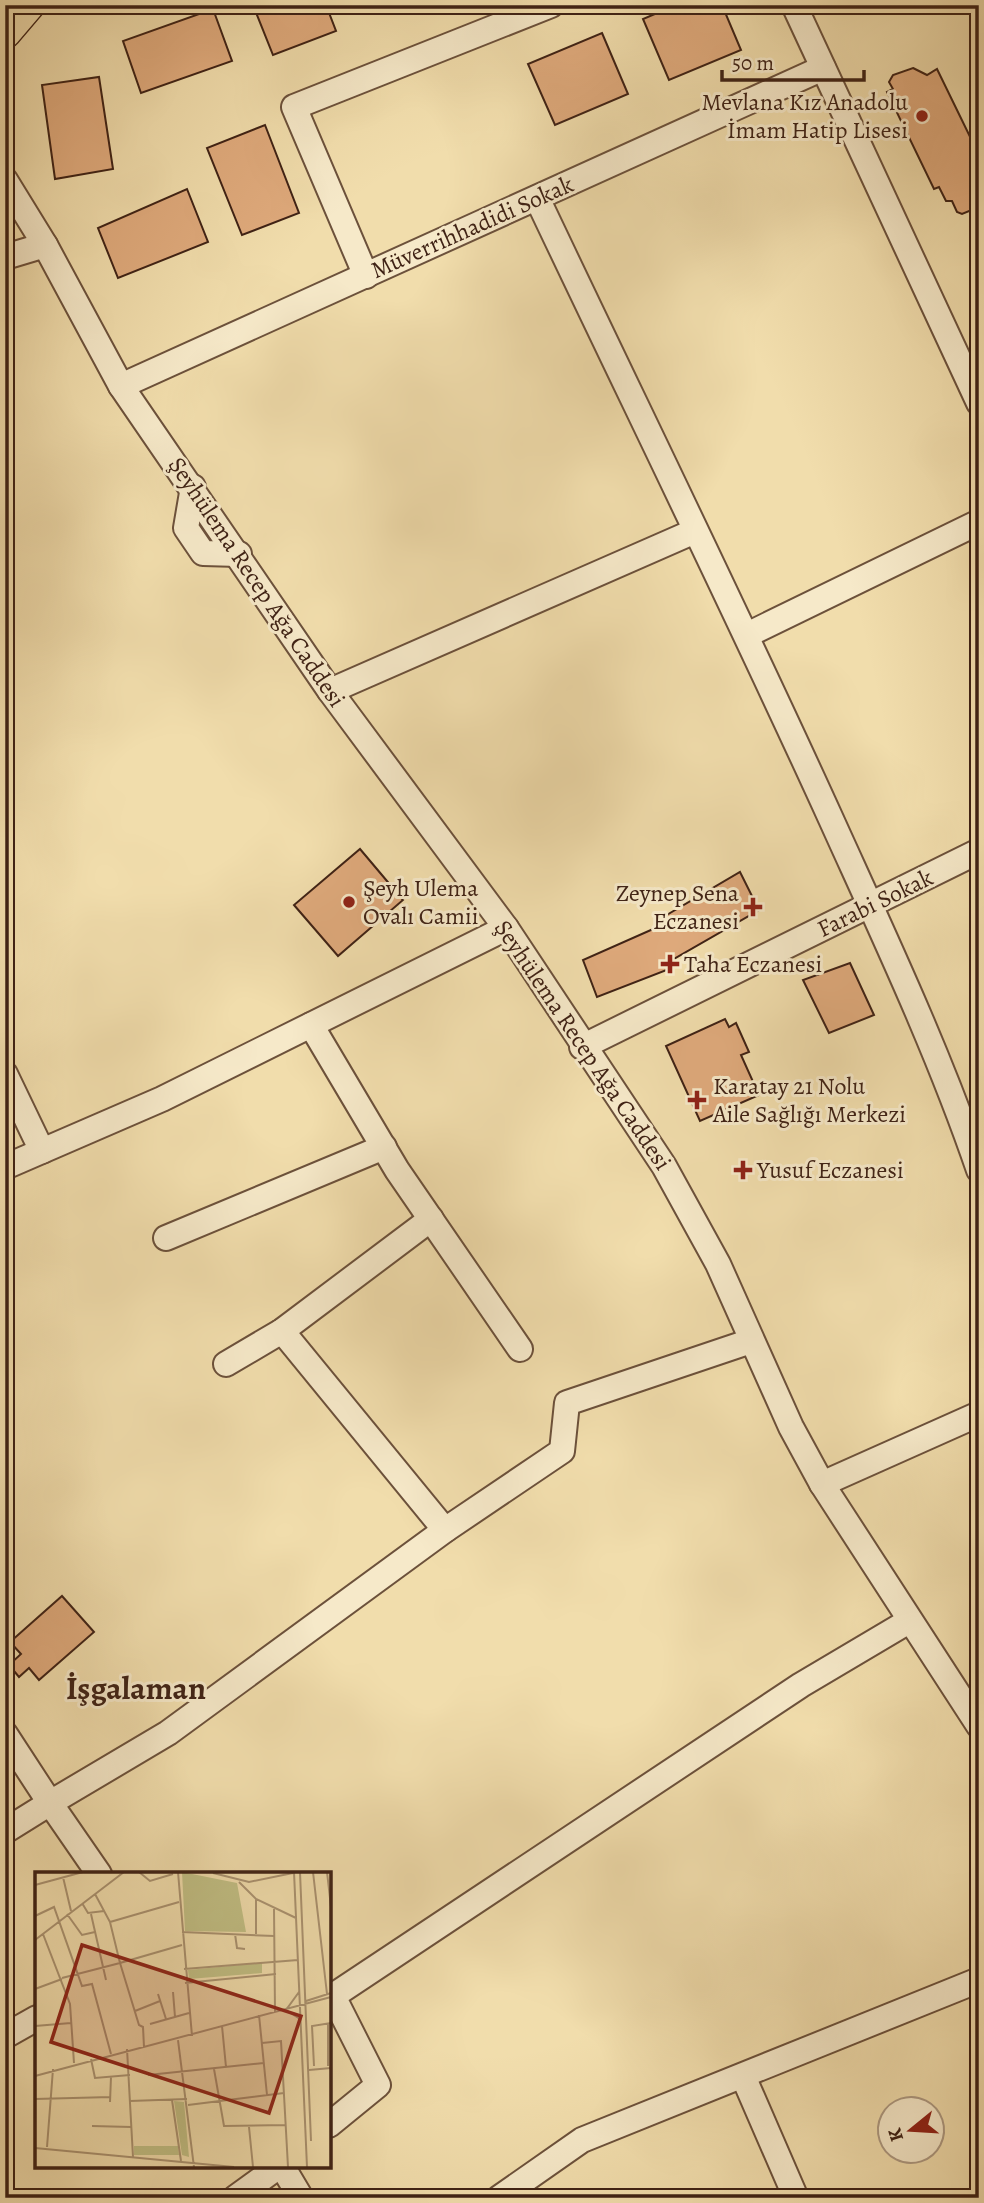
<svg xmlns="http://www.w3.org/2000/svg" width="984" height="2203" font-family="Alegreya,serif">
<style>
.building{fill:#dfaa7c;stroke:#3f2215;stroke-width:2}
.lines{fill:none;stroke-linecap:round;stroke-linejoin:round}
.minor-casing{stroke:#6c513b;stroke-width:28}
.major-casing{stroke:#3f2215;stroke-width:35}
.minor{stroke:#f6e9c9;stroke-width:24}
.major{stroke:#f1ddac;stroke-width:32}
.poi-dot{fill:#8f2418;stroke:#f6e9c9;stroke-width:2.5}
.labels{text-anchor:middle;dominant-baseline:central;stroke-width:6;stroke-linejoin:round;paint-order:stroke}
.poi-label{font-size:24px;fill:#3f2215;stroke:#f6e9c9;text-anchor:start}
.street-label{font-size:24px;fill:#3f2215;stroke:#f6e9c9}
.district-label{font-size:32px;font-weight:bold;fill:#3f2215;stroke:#f6e9c9}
.inset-road{fill:none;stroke:#aa9270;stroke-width:2}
.view{fill:#8f2418;fill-opacity:0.15;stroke:#8f2418;stroke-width:3.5}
.inset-edge{fill:none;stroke:#3f2215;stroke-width:3.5}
</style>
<rect width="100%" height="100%" fill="#f1ddac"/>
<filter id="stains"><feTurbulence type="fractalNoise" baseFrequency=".00286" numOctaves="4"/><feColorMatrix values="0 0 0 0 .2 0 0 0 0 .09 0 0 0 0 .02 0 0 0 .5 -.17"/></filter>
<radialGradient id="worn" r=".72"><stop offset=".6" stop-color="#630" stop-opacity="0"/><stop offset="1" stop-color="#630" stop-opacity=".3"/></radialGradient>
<!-- building -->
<g class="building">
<polygon points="253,5 326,5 336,31 273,55"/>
<polygon points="676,5 722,5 741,50 669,80 643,19"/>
<polygon points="213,9 232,61 141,93 123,41"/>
<polygon points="602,33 628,94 555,125 528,64"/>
<polygon points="913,68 927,75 937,69 975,147 979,149 979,207 962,214 957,212 952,201 946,201 939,187 934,189 887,92 893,89 889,82 893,75"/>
<polygon points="99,77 113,169 55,179 42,85"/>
<polygon points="265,125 299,213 242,235 207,148"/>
<polygon points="187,189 208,242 118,278 98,228"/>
<polygon points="360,849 403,900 338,956 294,905"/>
<polygon points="740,872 759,910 674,959 677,966 597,997 583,960 669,922 665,916"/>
<polygon points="850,963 874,1015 829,1033 803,980"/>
<polygon points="725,1019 729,1027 736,1023 749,1052 741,1055 759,1095 700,1121 666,1046"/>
<polygon points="62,1596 94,1632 39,1680 29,1668 19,1677 9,1665 21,1654 10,1642"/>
</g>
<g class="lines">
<!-- minor casing -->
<g class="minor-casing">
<g id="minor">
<polyline points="794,5 979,403"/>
<polyline points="5,180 45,245 121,386 330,691 506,928 664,1166 718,1264 791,1427 822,1484 979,1726"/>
<path d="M537,198C635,405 736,610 831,819C883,934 938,1050 979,1170"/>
<polyline points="5,257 45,245"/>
<polyline points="366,276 294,107 551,5"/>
<polyline points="121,386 823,68"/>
<polyline points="193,487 186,528 203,553 239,554"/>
<polyline points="747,635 979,522"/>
<polyline points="330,691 695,531"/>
<polyline points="311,1025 397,1170 520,1349"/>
<polyline points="582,1047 979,851"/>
<polyline points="5,1074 42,1151"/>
<polyline points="5,1167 162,1099 506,928"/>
<polyline points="166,1238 384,1147"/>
<polyline points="282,1331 445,1530"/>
<polyline points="226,1364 282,1331 431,1219"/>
<polyline points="822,1484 979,1414"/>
<polyline points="5,1734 50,1803 168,1733 445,1530 562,1451 567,1403 751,1341"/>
<polyline points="5,1831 50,1803 99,1874"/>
<polyline points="5,2036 37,2018"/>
<polyline points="743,2076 796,2198"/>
<polyline points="329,2125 378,2085 333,1996 801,1685 909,1621"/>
<polyline points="282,2166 301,2198"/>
<polyline points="235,2198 279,2166"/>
<polyline points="499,2198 582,2140 979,1980"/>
</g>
</g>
<!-- major casing -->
<g class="major-casing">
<polyline id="major" points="5,32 28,5"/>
</g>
<!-- minor -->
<use href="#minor" class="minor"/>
<!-- major -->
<use href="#major" class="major"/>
</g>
<!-- markers -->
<g class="poi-dot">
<circle cx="922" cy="116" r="7"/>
<circle cx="349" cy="902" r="7"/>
<path d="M749.5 896.5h7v7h7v7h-7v7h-7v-7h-7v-7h7z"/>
<path d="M666.5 953.5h7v7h7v7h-7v7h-7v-7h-7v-7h7z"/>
<path d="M693.5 1089.5h7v7h7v7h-7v7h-7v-7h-7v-7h7z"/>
<path d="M739.5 1159.5h7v7h7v7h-7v7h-7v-7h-7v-7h7z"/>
</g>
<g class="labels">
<!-- poi labels -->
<g class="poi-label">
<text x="908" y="102" text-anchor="end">Mevlana Kız Anadolu<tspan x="908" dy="28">İmam Hatip Lisesi</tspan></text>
<text x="363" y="888">Şeyh Ulema<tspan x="363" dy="28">Ovalı Camii</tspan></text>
<text x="739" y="893" text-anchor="end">Zeynep Sena<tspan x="739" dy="28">Eczanesi</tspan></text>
<text x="684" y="964">Taha Eczanesi</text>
<text x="713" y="1086">Karatay 21 Nolu<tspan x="713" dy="28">Aile Sağlığı Merkezi</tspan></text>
<text x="757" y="1170">Yusuf Eczanesi</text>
</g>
<!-- street labels -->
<g class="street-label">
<text transform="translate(472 227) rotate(-24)">Müverrihhadidi Sokak</text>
<text transform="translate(257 582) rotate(56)">Şeyhülema Recep Ağa Caddesi</text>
<text transform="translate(875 903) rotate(-26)">Farabi Sokak</text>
<text transform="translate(583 1045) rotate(56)">Şeyhülema Recep Ağa Caddesi</text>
</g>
<!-- district labels -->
<g class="district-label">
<text x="136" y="1688">İşgalaman</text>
</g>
</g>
<!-- overview -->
<g transform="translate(35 1872)">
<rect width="296" height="296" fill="#f1ddac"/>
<path d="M147,0L202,11L211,60L150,59ZM227,91V101L154,107L153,98ZM139,229L149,230L154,285L147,283ZM99,274H143L144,283H99Z" fill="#c1bf84"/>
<path class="inset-road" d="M104,0L115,9L138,2M143,0L157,164M259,0L272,295M265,0L276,269M278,0L292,122M292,0L296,35M178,1L214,10L258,1M28,5L36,39M204,10L221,27L261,46M0,13L48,0M47,31L53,41L69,39M239,37L240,140M32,42L47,63L60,60M56,42L71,108M0,44L19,35L47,114L57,112L76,182M75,50L144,30M147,60L239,64M8,62L35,132L39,191M200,62L202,76L210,77M221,62V27M0,68L89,0M149,97L263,88M27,106L85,91L75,50L60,22M150,111L241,102M0,117L27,107M138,120L140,145M264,120L251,138L265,147M123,122L131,147M271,129L296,121M100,139L125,129M224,143L232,223M115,152L154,141M293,152V194M0,154L36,151M187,154L191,195M143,168L159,295M227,171L246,169L253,295M109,175L108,155L104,153L85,91L147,73M92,177L98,285M56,187L60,206L95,203M279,194L277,154L296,151M179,197L189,254L251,253M274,198L296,196M113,203L229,191M0,204L296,125M0,227L76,225M137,228L146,289M95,229L152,227M75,230L76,205M153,233L249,221M296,242V273M57,254L96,255M214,255L218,295M12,275L18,197M0,276L199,295"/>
<path class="view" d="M47,73L266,144L234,241L16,170Z"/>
<rect width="296" height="296" class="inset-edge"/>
</g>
<!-- margin -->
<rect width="984" height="2203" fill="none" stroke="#f1ddac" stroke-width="28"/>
<rect x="7" y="7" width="970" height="2189" fill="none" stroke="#3f2215" stroke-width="3.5"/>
<rect x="14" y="14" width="956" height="2175" fill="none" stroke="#3f2215" stroke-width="2"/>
<!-- north arrow -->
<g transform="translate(911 2130) rotate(252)"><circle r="33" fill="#f6e9c9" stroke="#ad9981" stroke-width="2"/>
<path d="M0-5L12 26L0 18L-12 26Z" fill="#8f2418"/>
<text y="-10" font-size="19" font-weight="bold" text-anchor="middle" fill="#3f2215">K</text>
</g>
<!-- scale -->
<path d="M722 70v10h142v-10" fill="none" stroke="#3f2215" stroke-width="3.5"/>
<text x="732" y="70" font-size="21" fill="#3f2215" stroke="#f6e9c9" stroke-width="5" paint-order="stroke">50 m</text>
<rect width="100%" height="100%" filter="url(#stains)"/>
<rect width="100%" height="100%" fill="url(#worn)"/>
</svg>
